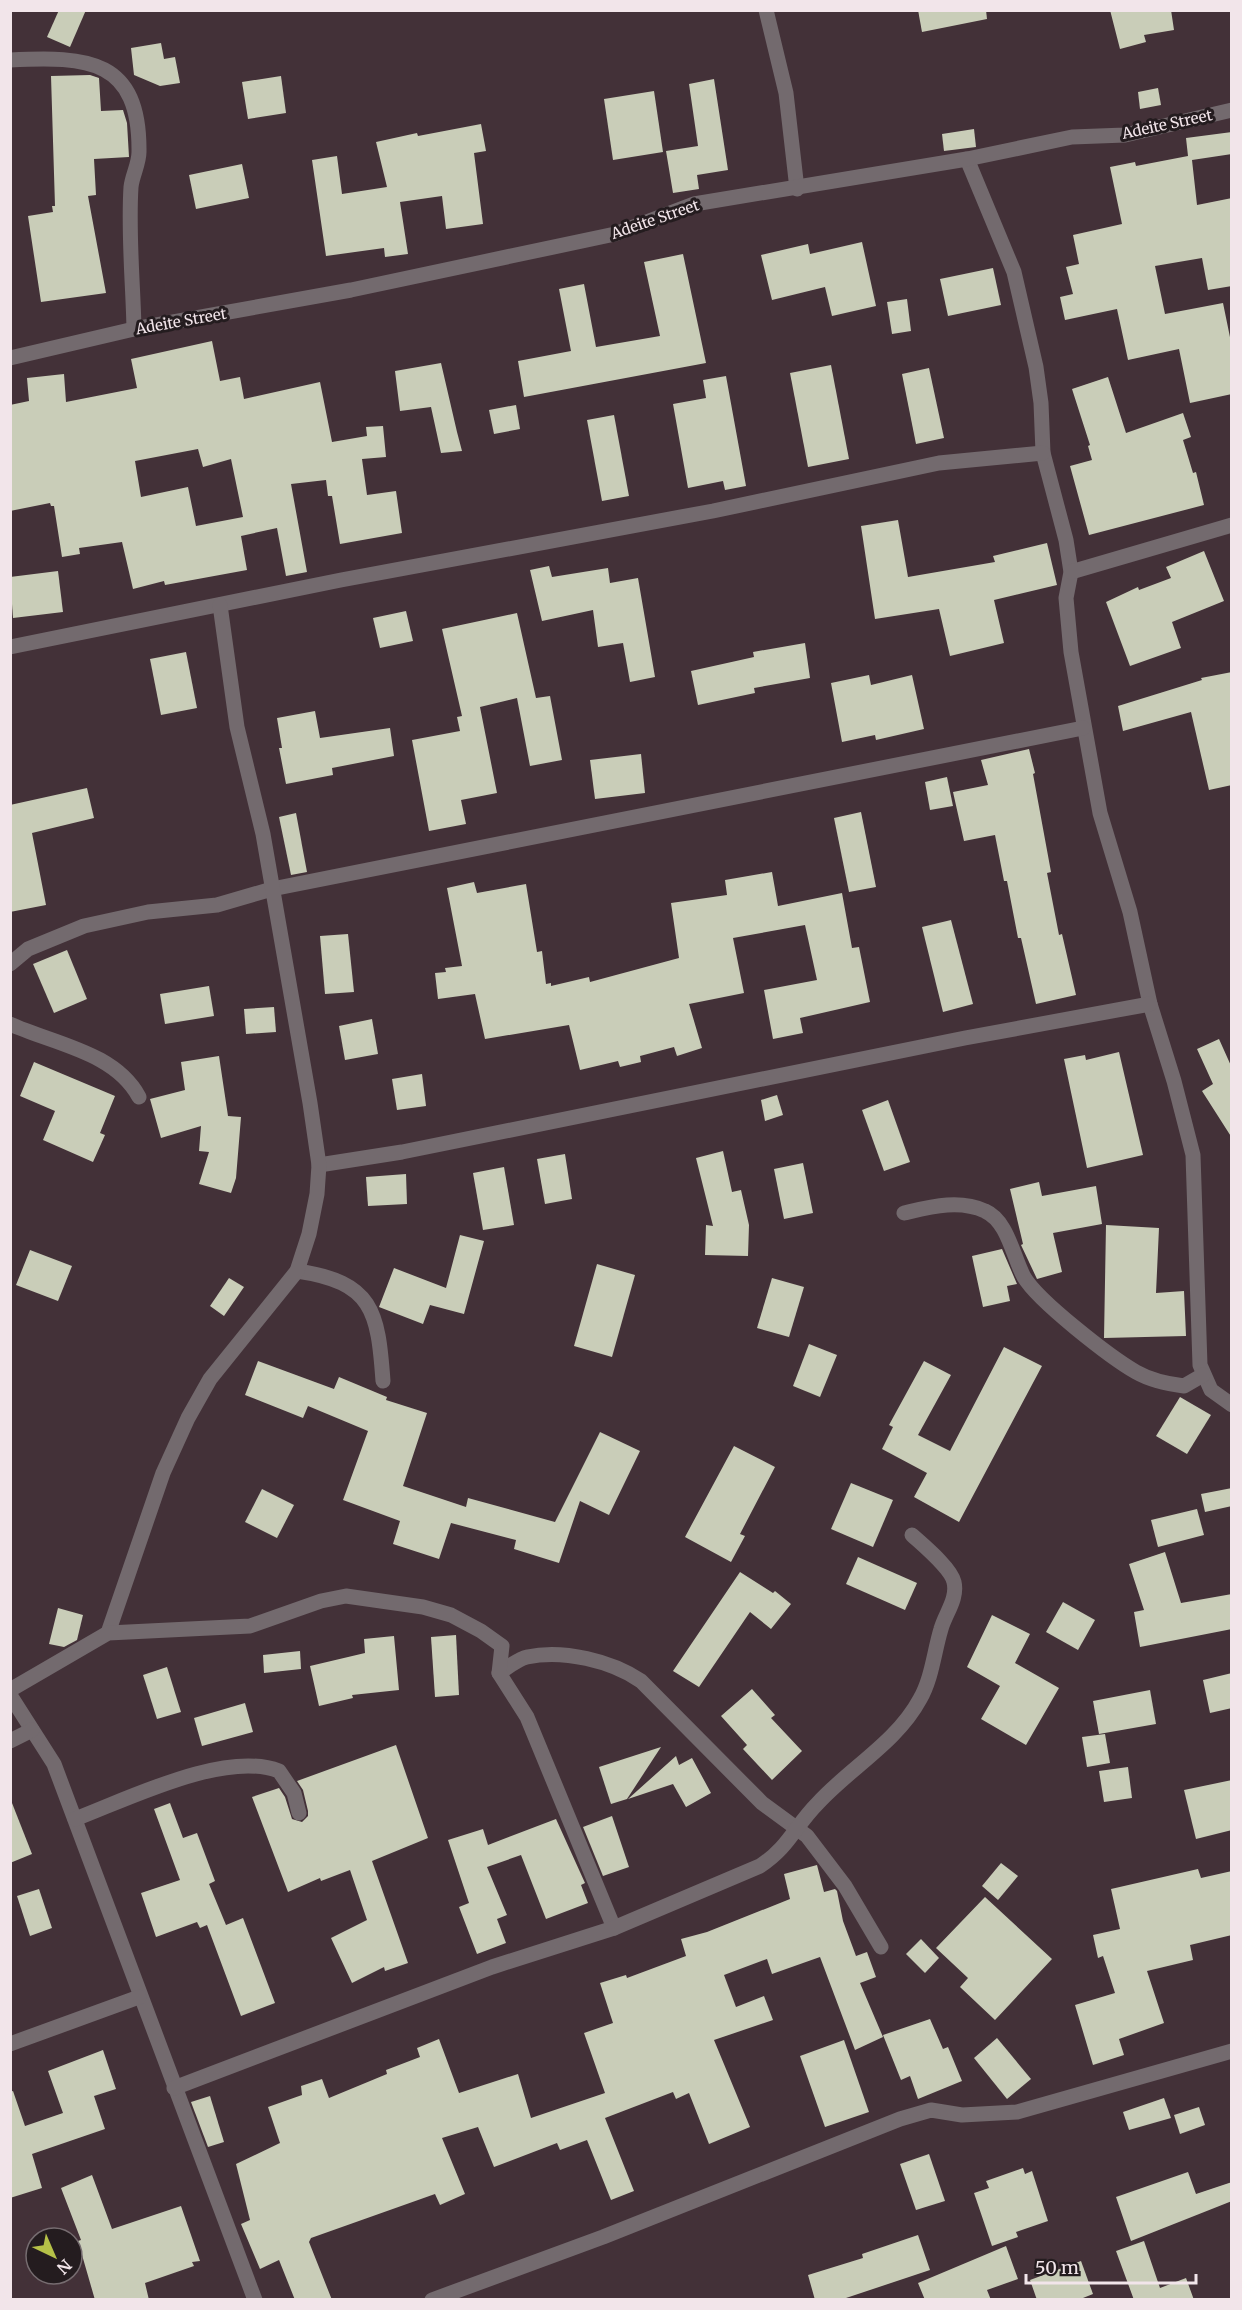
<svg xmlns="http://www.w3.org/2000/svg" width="1242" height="2310" font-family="Merriweather,serif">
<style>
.building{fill:#c9cdb8;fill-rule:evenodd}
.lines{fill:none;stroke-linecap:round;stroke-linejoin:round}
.minor{stroke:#736a6e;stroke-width:15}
.labels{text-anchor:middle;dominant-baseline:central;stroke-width:6;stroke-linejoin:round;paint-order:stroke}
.street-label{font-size:15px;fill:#f2e5ea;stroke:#241c1f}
</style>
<rect width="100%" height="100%" fill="#433138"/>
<!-- building -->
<g class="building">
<polygon points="59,10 86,10 70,47 47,37"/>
<polygon points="918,10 986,10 987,19 922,32"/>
<polygon points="1110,10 1171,10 1174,30 1144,35 1146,42 1120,49"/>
<polygon points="161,43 164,59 175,57 180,83 160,86 134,75 131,48"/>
<polygon points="90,75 99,78 101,111 123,110 127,123 129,157 94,159 96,195 88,196 106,293 41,302 28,216 53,212 52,206 55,206 51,76"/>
<polygon points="281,76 286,113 248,119 242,82"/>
<polygon points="714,79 728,170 697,175 699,189 673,193 666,151 698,146 689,84"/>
<polygon points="1158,88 1161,105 1140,109 1138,92"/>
<polygon points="654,91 663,152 613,160 604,99"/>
<polygon points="481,124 486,151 474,153 483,224 446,229 442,196 400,202 408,254 385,257 384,248 326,256 312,160 337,156 342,194 387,187 376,142 417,133 418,136"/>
<polygon points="974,129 976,147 944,151 942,134"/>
<polygon points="1232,132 1232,154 1192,160 1197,205 1232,198 1232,286 1208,290 1202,258 1155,266 1165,314 1223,303 1232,347 1232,394 1190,403 1179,349 1128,360 1117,309 1065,320 1060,297 1073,294 1066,267 1079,264 1073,235 1122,224 1110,167 1135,162 1136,166 1188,156 1186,138"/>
<polygon points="242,164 249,198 196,209 189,175"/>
<polygon points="862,242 876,306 832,316 825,287 772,300 761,255 808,244 810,254"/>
<polygon points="683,254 706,363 524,397 518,361 571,351 559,289 584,284 596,347 660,336 644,262"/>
<polygon points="993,268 1001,305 948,316 940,279"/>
<polygon points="907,299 911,331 892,334 887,302"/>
<path d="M212,341L220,381L240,377L244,399L320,382L332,442L367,436L366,427L383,426L386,457L362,459L367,495L396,491L402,533L340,544L332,496H328L326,480L291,484L307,572L286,576L277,528L241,536L247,570L165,585L164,581L133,589L122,542L79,548L80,554L62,557L54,506H51L50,503L10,511V405L29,401L27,378L64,374L66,402L137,388L131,359ZM198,449L203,467L231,459L243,517L196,526L188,487L141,497L135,461Z"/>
<polygon points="441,363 457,432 462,451 441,453 431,407 400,411 395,371"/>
<polygon points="831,365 849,459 808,467 790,373"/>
<polygon points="929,368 944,438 916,444 902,374"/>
<polygon points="726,376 746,486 725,490 723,481 688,488 673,404 706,398 703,380"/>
<polygon points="1108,377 1126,433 1183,413 1191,437 1183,440 1193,473 1196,472 1204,505 1089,535 1070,466 1092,460 1088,446 1090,445 1072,389"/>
<polygon points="516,405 520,429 494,434 489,410"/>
<polygon points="614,415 629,496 602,501 587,420"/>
<polygon points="898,520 908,577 995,562 993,556 1047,543 1057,585 994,600 1004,643 950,656 939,609 875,619 861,526"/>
<polygon points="1204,551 1224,601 1172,622 1181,648 1130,666 1106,602 1138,587 1139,590 1171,578 1166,567"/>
<polygon points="549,566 552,577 608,568 610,583 638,578 655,677 630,682 623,643 598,647 593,610 542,621 530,570"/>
<polygon points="58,571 63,612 13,618 10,577"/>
<polygon points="406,611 413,641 380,648 373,618"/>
<polygon points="517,613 536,698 550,696 562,760 530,766 517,698 480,707 497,793 461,800 466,824 429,831 412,740 460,731 457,717 462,716 442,629"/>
<polygon points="805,643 810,678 754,688 755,693 698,705 691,671 754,657 753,652"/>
<polygon points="186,652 197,708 161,715 150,659"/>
<polygon points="1232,672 1232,785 1209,790 1191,712 1123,731 1118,706 1202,680 1201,678"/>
<polygon points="869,675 871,685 912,675 924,729 876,740 875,735 842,742 831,683"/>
<polygon points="315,711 320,738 390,728 394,756 332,768 333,775 286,784 279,748 282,748 277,718"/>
<polygon points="1029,749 1035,773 1033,774 1051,872 1047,873 1059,935 1062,934 1076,995 1036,1004 1021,938 1018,938 1007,881 1004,881 995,835 964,841 953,792 988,785 981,760"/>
<polygon points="641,754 645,793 595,799 590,760"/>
<polygon points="947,777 953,806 930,810 925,782"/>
<polygon points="87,788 94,818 32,833 46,905 10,912 10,805"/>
<polygon points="861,812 876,887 849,892 834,818"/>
<polygon points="296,813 307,872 291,875 279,817"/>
<polygon points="772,872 778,906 842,893 852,948 859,947 870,1002 800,1018 803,1033 773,1039 764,990 817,980 805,925 733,938 744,993 689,1004 702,1048 677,1056 674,1047 640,1056 641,1062 620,1067 618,1061 580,1070 569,1025 485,1039 475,994 438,999 435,973 446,972 445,968 462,966 447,888 474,882 477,893 526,884 537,952 542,951 546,984 551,983 551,986 589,977 590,982 679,958 671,903 727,895 725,880"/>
<polygon points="951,920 973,1004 943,1012 922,927"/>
<polygon points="348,934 354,992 325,994 320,936"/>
<polygon points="67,950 87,999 54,1013 33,964"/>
<polygon points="209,986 214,1016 165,1024 160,994"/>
<polygon points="274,1007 276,1032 246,1034 244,1009"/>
<polygon points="372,1019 378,1054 345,1060 339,1026"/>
<polygon points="1219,1039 1232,1068 1232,1138 1202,1091 1213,1084 1197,1049"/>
<polygon points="1119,1052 1143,1155 1087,1168 1064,1059 1085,1055 1086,1060"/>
<polygon points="219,1056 228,1116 241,1117 236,1178 231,1193 199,1184 209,1152 199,1151 201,1126 161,1138 150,1099 185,1090 181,1062"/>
<polygon points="34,1062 115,1096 100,1133 105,1135 93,1162 43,1140 55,1111 20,1096"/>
<polygon points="422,1074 426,1106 397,1110 392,1079"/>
<polygon points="777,1095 783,1115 765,1121 761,1100"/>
<polygon points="888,1100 910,1162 884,1171 862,1110"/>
<polygon points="723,1151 732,1192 741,1190 749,1225 748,1256 705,1255 706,1225 713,1226 696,1158"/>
<polygon points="565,1154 572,1199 545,1204 537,1159"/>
<polygon points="803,1163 813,1213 784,1219 774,1169"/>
<polygon points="504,1167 514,1225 483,1230 473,1173"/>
<polygon points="406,1174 407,1204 368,1206 366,1177"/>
<polygon points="1039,1182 1042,1196 1096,1186 1102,1224 1053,1233 1062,1272 1037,1279 1021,1245 1023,1244 1010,1189"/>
<polygon points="1106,1225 1159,1228 1156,1293 1184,1291 1186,1336 1104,1338"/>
<polygon points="460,1235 484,1241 464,1314 430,1305 423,1324 379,1307 394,1268 446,1288"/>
<polygon points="1002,1249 1017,1284 1007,1286 1010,1301 983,1307 972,1256"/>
<polygon points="30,1250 72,1266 58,1301 16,1285"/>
<polygon points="597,1264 635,1275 612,1357 574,1346"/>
<polygon points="229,1278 244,1287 224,1316 210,1306"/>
<polygon points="772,1278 804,1287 789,1337 757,1328"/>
<polygon points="809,1344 837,1355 820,1397 793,1386"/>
<polygon points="1004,1347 1042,1366 959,1522 914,1497 927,1473 882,1449 893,1427 889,1425 924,1361 951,1375 918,1435 950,1451"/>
<polygon points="258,1361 334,1389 339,1377 387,1397 386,1400 427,1413 403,1486 466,1507 468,1498 555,1522 600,1432 640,1451 609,1515 580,1501 559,1563 514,1549 516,1540 451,1523 439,1559 393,1544 400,1521 343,1500 368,1431 308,1406 303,1418 245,1395"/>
<polygon points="1180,1397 1211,1415 1187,1454 1156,1436"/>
<polygon points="734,1446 775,1467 740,1534 745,1536 731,1562 685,1537"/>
<polygon points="851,1483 893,1500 873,1547 831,1529"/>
<polygon points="1232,1488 1232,1506 1205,1512 1201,1494"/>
<polygon points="262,1489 294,1505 277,1538 245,1522"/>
<polygon points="1197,1509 1204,1535 1158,1547 1151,1520"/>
<polygon points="1165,1552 1181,1603 1232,1594 1232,1629 1140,1647 1134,1612 1144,1610 1129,1564"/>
<polygon points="858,1557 917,1583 905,1610 846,1584"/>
<polygon points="740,1572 773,1593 775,1591 791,1604 771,1629 750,1612 699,1687 673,1671"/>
<polygon points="1063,1602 1095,1620 1078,1650 1046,1632"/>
<polygon points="58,1608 83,1615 77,1640 64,1647 49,1644"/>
<polygon points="992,1615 1030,1634 1015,1663 1059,1688 1026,1745 981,1719 1000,1686 967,1667"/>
<polygon points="456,1635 459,1695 435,1697 431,1637"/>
<polygon points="394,1636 399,1690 352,1695 353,1698 319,1706 310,1666 365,1653 364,1639"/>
<polygon points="300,1651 301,1669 264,1673 263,1655"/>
<polygon points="167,1667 181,1712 157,1719 143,1675"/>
<polygon points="1232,1673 1232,1708 1210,1713 1203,1680"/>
<polygon points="752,1689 775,1715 771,1718 802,1751 772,1780 743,1749 747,1745 721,1716"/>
<polygon points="1150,1690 1156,1724 1099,1734 1093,1701"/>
<polygon points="245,1703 253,1732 202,1746 194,1718"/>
<polygon points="1105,1734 1110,1763 1087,1767 1082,1737"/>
<polygon points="396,1745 428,1838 372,1861 408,1963 385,1971 384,1967 352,1983 331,1938 367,1920 350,1870 321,1881 320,1878 288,1892 252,1797 279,1788 285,1797 292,1819 302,1822 308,1816 308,1811 303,1790 297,1781"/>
<polygon points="661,1747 627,1799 611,1804 599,1767"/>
<polygon points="676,1756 679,1765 692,1758 711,1793 686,1807 673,1784 628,1799"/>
<polygon points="1128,1767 1132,1798 1104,1802 1099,1771"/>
<polygon points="1232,1780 1232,1830 1196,1839 1184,1790"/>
<polygon points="12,1803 32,1854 10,1863 10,1804"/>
<polygon points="170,1803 183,1838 197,1833 215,1881 209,1884 226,1925 243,1918 275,2003 241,2016 207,1925 200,1928 197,1922 156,1937 141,1893 180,1880 154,1809"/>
<polygon points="612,1816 629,1867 603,1876 583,1827"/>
<polygon points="556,1819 585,1883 581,1885 588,1903 546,1919 521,1855 487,1867 507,1915 497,1919 506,1943 477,1954 459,1907 469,1903 448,1840 483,1829 488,1845"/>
<polygon points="1001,1863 1018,1876 998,1900 982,1886"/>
<polygon points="817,1865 824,1892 835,1889 837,1891 843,1921 856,1956 867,1952 876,1977 860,1983 883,2037 855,2050 820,1957 772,1974 767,1959 724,1975 736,2007 764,1996 773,2020 714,2040 750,2127 709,2144 689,2093 676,2099 673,2092 605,2118 634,2191 611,2200 587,2140 560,2150 557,2143 494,2167 478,2127 442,2138 465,2194 440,2205 435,2194 311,2238 309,2242 332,2300 295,2300 279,2260 260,2269 241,2224 250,2220 236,2164 280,2143 268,2107 302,2095 301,2086 322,2079 329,2098 387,2074 386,2070 420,2057 417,2048 439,2039 459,2093 518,2074 531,2118 605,2093 584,2033 613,2023 600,1983 626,1975 627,1978 686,1956 681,1939 707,1932 790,1899 784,1874"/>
<polygon points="1198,1869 1201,1878 1232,1871 1232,1935 1190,1945 1193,1960 1147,1971 1164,2023 1119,2039 1124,2055 1093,2065 1075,2005 1115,1993 1103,1956 1098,1958 1093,1935 1120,1929 1111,1889"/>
<polygon points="39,1889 52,1928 30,1936 17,1896"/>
<polygon points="985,1897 1052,1959 995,2020 960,1987 968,1978 936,1948"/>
<polygon points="921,1939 939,1958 925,1973 906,1954"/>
<polygon points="930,2019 943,2049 948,2047 962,2081 918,2099 910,2076 901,2080 883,2035"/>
<polygon points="997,2038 1031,2079 1007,2099 974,2058"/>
<polygon points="844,2040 869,2112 825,2127 800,2056"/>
<polygon points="103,2050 116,2089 94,2096 105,2129 32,2154 42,2188 10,2198 10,2092 13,2091 25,2126 63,2113 48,2071"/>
<polygon points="210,2096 224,2142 208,2147 191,2102"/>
<polygon points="1164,2098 1171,2118 1129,2130 1123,2112"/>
<polygon points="1199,2107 1205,2125 1180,2134 1174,2115"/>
<polygon points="929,2154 945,2201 916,2210 900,2164"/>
<polygon points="1023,2168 1025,2174 1032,2171 1048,2221 1016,2232 1018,2237 992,2246 974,2193 989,2188 986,2181"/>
<polygon points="1188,2172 1196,2194 1232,2182 1232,2201 1131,2241 1116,2197"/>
<polygon points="92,2175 112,2229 181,2206 200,2261 192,2262 194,2266 145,2283 149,2300 95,2300 78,2241 81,2240 61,2188"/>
<polygon points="918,2235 930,2270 840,2300 815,2300 808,2275 863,2258 862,2254"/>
<polygon points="1144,2241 1160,2288 1186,2278 1194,2300 1134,2300 1116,2251"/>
<polygon points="1006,2246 1018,2279 987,2290 991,2300 925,2300 918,2283"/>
<polygon points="1081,2261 1093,2294 1078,2300 1037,2300 1030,2280"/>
</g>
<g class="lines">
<!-- minor -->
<g class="minor">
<polyline points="766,10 786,93 797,189"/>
<path d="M10,60C88,56 140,59 139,152C139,164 132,176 131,187C128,234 133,282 134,329"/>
<polyline points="967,159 1014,272 1036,367 1041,403 1043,453 1066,540 1071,572 1066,598 1071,652 1100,813 1130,912 1150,1004 1174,1081 1193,1155 1200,1365 1211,1390 1232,1405"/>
<polyline points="10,358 134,329 351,290 615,234 694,204 967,159 1072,137 1125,135 1232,110"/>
<polyline points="1071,572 1232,525"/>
<polyline points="10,647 341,580 713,511 939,463 1043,453"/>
<polyline points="10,964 28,949 84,926 148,912 217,905 272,889 1083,728"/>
<path d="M10,1024C54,1044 115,1052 139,1097"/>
<polyline points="319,1165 402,1152 965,1038 1150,1004"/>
<path d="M904,1213C930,1207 959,1199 985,1211C1008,1221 1013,1257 1024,1277C1038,1301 1110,1357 1136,1372C1150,1380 1168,1384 1184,1386L1203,1375"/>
<path d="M297,1271C373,1282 378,1311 383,1381"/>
<polyline points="108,1633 163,1473 188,1418 210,1379 297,1271 309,1234 317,1194 319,1165 310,1103 263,834 237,727 220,605"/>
<path d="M499,1673C507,1668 518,1659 527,1657C563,1649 612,1661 641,1681L762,1803L807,1836L845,1886L881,1947"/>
<polyline points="10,1690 108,1633 250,1626 321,1601 346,1596 423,1607 451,1615 481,1631 502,1646 499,1673 527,1717 614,1928"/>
<polyline points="10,1695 54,1764 255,2300"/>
<polyline points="10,1741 32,1730"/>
<path d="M75,1819C128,1799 225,1750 279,1771L294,1793L299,1813"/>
<polyline points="10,2044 139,1997"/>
<path d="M174,2088L492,1967L614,1928L760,1866C789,1847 795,1826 818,1803C850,1768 897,1742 920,1699C932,1678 934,1652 941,1629C945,1614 958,1599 954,1582C951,1568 923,1545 912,1535"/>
<polyline points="432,2300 603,2237 900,2119 931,2110 962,2115 1017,2112 1232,2051"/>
</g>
</g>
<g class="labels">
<!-- street labels -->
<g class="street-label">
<text transform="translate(1167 124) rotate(-12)">Adeite Street</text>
<text transform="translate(655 219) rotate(-19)">Adeite Street</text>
<text transform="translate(181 321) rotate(-10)">Adeite Street</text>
</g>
</g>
<!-- border -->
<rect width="1242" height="2310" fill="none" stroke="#f2e5ea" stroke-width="24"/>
<!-- north arrow -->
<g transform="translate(54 2256) rotate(136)"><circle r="28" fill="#241c1f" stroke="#766c70" stroke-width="1.5"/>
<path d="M0-4.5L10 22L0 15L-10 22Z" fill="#b6c148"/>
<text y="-9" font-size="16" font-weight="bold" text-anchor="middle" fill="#f2e5ea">N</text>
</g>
<!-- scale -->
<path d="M1026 2274v9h170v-9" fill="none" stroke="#f2e5ea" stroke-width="3"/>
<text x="1035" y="2274" font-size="18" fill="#f2e5ea" stroke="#241c1f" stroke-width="4.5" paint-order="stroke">50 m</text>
</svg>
